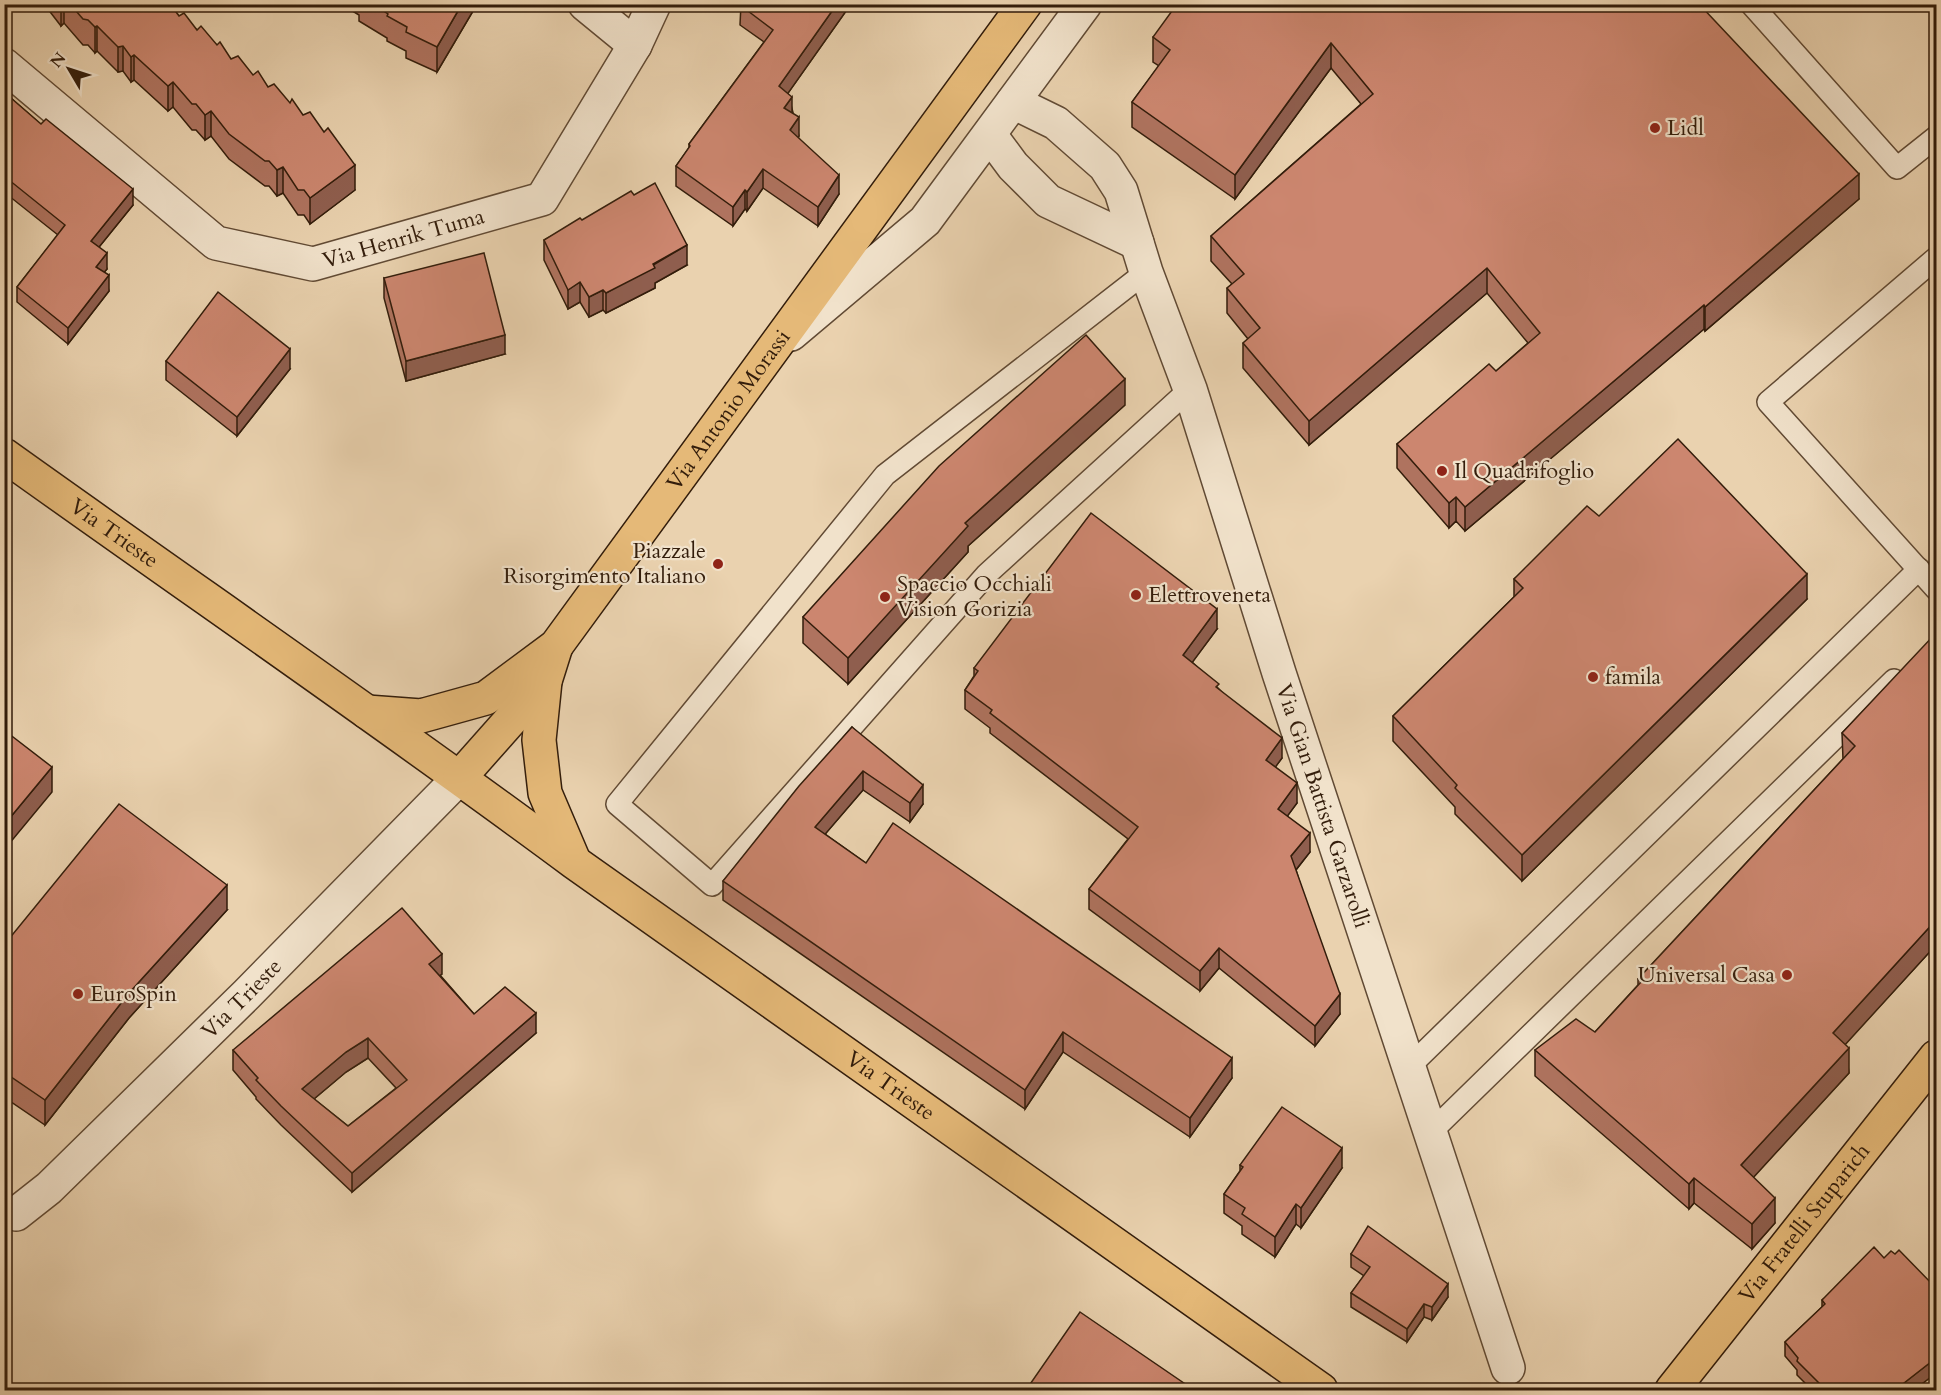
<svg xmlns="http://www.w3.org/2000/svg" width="1941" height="1395" font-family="Cardo,serif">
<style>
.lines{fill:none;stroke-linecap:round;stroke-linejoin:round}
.service-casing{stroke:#614a34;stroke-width:24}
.minor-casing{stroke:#614a34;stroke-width:36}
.primary-casing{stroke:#331d0b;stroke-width:36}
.service{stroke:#f1e2cb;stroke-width:21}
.minor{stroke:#f1e2cb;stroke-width:33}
.primary{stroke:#e5b978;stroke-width:33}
.wall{fill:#af735f;stroke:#331d0b;stroke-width:1.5;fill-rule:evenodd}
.shaded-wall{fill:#8f5e4e;stroke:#331d0b;stroke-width:1.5}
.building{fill:#cc866f;stroke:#331d0b;stroke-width:1.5;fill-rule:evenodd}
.poi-dot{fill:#8f2418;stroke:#f1e2cb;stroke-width:2}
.labels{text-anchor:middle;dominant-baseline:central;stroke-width:4.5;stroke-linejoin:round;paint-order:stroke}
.poi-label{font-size:22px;fill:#331d0b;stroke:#f1e2cb;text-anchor:start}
.street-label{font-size:22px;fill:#331d0b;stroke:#f1e2cb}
</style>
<rect width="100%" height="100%" fill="#ead2af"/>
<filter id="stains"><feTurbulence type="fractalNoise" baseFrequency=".00333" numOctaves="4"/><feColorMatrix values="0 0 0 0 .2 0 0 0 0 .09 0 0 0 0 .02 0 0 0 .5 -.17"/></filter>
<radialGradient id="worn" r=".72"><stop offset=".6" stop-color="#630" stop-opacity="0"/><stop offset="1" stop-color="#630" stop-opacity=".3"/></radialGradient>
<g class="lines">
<!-- service casing -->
<g class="service-casing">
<g id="service">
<polyline points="1751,4 1897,168 1936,137"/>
<polyline points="1936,258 1768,402 1936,589"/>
<polyline points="1146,272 885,475 617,804 712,885 987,574 1190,389"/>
<polyline points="1409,1067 1919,569"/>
<polyline points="1431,1132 1894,680"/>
</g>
</g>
<!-- minor casing -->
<g class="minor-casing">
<g id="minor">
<polyline points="585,4 635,45"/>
<path id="s1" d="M4,65L216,243L313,264L542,199L635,45L654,4"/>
<path id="s2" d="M1013,102L1056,123L1105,166L1121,191L1146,272L1190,389L1279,673L1508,1368"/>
<polyline points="990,135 1013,166 1048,201 1137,243"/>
<polyline points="791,334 925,221 1085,4"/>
<path id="s3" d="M16,1214L49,1188L247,994L460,777"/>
</g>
</g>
<!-- primary casing -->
<g class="primary-casing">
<g id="primary">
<path id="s4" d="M4,455C194,591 387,723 574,862L1321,1390"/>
<polyline points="556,646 545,681 539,740 545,793 574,861"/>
<path id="s5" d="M367,712L421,716L486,698L556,646L1025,4"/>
<polyline points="460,777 545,681"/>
<path id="s6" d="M1672,1390L1936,1057"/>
</g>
</g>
<!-- service -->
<use href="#service" class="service"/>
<!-- minor -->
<use href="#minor" class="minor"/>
<!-- primary -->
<use href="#primary" class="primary"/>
</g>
<!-- wall -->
<g class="wall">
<polygon points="44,4 170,4 179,16 217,45 231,59 268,87 355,190 310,224 304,215 298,215 283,193 277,196 269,186 265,186 229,159 211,136 205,140 196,130 192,130 173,107 168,111 134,80 131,82 123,71 118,72 97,51 95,53 88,45 83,45 64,23 61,26"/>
<polygon points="341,4 473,4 473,11 437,72 406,58 406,51 387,41 387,38 359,21 359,15"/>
<polygon points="741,4 851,4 788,93 799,136 798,137 839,194 818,226 763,188 747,211 745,209 733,226 676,186 676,166 689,148 689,144 764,42 740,25"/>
<polygon points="1699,4 1859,199 1705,331 1704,329 1465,531 1456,521 1449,528 1397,468 1397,444 1496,371 1528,343 1487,293 1309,445 1243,368 1243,343 1248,339 1227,313 1227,288 1232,284 1211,261 1211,236 1361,104 1331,68 1235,199 1132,127 1132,102 1159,66 1153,62 1153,37"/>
<polygon points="4,92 133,205 99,247 107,269 104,272 109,291 68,344 17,302 17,287 58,235 4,192"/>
<polygon points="582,220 687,265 655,283 655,288 606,313 603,310 589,317 580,302 568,309 544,260 544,240"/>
<polygon points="384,278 505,354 406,381 384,298"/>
<polygon points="166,361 290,369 237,436 166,380"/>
<polygon points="1125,405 968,546 968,552 848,684 803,643 803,617"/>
<polygon points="1599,516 1807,599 1522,881 1455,814 1455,807 1393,741 1393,716 1514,597 1514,579"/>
<polygon points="1217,629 1192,662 1219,689 1282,758 1275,767 1297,803 1287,816 1310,852 1296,870 1340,1014 1315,1046 1219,968 1200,991 1089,909 1089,889 1128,839 990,733 990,728 965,709 965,690 974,676 974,668"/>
<polygon points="1936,635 1936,945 1845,1044 1849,1073 1753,1177 1775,1223 1752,1249 1694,1203 1689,1209 1535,1076 1535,1050 1595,1032 1638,985 1638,979 1843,759 1842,733"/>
<polygon points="852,727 923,804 910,822 863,790 825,834 866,863 1232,1078 1190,1137 1063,1052 1025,1109 723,900 723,881"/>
<polygon points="227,910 129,1018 45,1125 4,1097 4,945"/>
<path d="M442,974L440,975L474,1014L536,1033L352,1192L281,1125L256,1099V1097L233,1070V1050ZM368,1058L396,1088L348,1126L314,1099L346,1072Z"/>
<polygon points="1240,1165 1342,1168 1301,1228 1296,1224 1275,1257 1242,1234 1242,1226 1224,1213 1224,1194 1240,1171"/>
<polygon points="1351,1254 1448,1297 1432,1320 1424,1317 1407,1342 1351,1307 1351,1293 1364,1276 1351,1267"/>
<polygon points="1884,1258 1936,1288 1936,1373 1914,1390 1812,1390 1797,1375 1797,1370 1785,1356 1785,1342 1822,1307 1822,1300"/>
</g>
<!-- shaded-wall -->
<g class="shaded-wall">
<polygon points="61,4 64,4 64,23 61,26"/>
<polygon points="462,4 473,4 473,11 437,72 437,47"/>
<polygon points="837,4 851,4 779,106 779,86"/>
<polygon points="97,26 97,51 95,53 95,27"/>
<polygon points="1331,43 1331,68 1235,199 1235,175"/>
<polygon points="123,46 123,71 118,72 118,47"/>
<polygon points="134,55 134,80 131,82 131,57"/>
<polygon points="173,82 173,107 168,111 168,86"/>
<polygon points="792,97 792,116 784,108"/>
<polygon points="211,111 211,136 205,140 205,115"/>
<polygon points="799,117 799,136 790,149 790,130"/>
<polygon points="355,165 355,190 310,224 310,198"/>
<polygon points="283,167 283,193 277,196 277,170"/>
<polygon points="763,169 763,188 747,211 747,192"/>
<polygon points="1859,174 1859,199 1705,331 1705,307"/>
<polygon points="839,175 839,194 818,226 818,207"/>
<polygon points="133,189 133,205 91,257 91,241"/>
<polygon points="745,190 745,209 733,226 733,207"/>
<polygon points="687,245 687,265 655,283 655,288 606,313 606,293"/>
<polygon points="107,253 107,269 96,282 96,267"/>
<polygon points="1487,268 1487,293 1309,445 1309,421"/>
<polygon points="109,275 109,291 68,344 68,328"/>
<polygon points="580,282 580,302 568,309 568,290"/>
<polygon points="603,290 603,310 589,317 589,297"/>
<polygon points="1704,305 1704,329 1465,531 1465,507"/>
<polygon points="505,335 505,354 406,381 406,361"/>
<polygon points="290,349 290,369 237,436 237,417"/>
<polygon points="1125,379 1125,405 968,546 968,552 848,684 848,658 965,523"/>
<polygon points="1456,497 1456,521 1449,528 1449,503"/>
<polygon points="1807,574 1807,599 1522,881 1522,855"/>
<polygon points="1217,609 1217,629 1183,675 1183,655"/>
<polygon points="1282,738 1282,758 1266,780 1266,760"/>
<polygon points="52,767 52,792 4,850 4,825"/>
<polygon points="863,771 863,790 815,846 815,827"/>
<polygon points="1297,783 1297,803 1278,829 1278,809"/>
<polygon points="923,785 923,804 910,822 910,803"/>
<polygon points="1310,833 1310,852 1291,876 1291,856"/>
<polygon points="227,885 227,910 129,1018 45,1125 45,1100 129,993"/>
<polygon points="1936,920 1936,945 1833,1058 1833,1033"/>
<polygon points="1219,948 1219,968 1200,991 1200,971"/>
<polygon points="442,954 442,974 429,983 429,964"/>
<polygon points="1340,994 1340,1014 1315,1046 1315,1026"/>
<polygon points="536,1013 536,1033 352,1192 352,1173"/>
<polygon points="1063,1032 1063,1052 1025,1109 1025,1090"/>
<polygon points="368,1038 368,1058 346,1072 302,1109 302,1089 346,1052"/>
<polygon points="1849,1048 1849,1073 1741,1191 1741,1165"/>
<polygon points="1232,1058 1232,1078 1190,1137 1190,1118"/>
<polygon points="1342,1148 1342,1168 1301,1228 1301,1208"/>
<polygon points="1694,1178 1694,1203 1689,1209 1689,1184"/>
<polygon points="1775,1198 1775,1223 1752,1249 1752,1224"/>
<polygon points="1296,1204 1296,1224 1275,1257 1275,1237"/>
<polygon points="1448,1284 1448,1297 1432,1320 1432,1307"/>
<polygon points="1424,1304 1424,1317 1407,1342 1407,1329"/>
<polygon points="1936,1358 1936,1373 1914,1390 1895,1390"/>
</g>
<!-- building -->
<g class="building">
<polygon points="70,4 170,4 179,16 184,13 197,30 201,26 217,45 220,42 231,59 238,56 253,75 258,71 268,87 274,84 290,103 292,99 303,115 310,112 324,132 328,128 355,165 310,198 304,190 298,190 283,167 277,170 269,161 265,161 229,134 211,111 205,115 196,104 192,104 173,82 168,86 134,55 131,57 123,46 118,47 97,26 95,27 88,20 83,19"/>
<polygon points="373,4 462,4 437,47 406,32 407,27 387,16 388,14"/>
<polygon points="741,4 837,4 779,86 792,97 784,108 799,117 790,130 839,175 818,207 763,169 747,192 745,190 733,207 676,166 690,146 689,144 773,30 740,5"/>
<polygon points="1177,4 1699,4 1859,174 1705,307 1704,305 1465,507 1456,497 1449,503 1397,444 1489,364 1496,371 1540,333 1487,268 1309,421 1243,343 1260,328 1227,288 1244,274 1211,236 1373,94 1331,43 1235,175 1132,102 1170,50 1153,37"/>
<polygon points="4,92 41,124 46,119 133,189 91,241 107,253 96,267 109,275 68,328 17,287 65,225 4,176"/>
<polygon points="655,183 687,245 653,264 655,268 606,293 603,290 589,297 580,282 568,290 544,240 580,218 582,220 631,191 634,195"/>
<polygon points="484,253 505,335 406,361 384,278"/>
<polygon points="218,292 290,349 237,417 166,361"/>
<polygon points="1086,335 1125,379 965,523 968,526 848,658 803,617 939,466"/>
<polygon points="1678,439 1807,574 1522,855 1455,788 1457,785 1393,716 1523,588 1514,579 1587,506 1599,516"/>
<polygon points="1091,513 1217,609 1183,655 1219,684 1216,687 1282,738 1266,760 1297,783 1278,809 1310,833 1291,856 1340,994 1315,1026 1219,948 1200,971 1089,889 1138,827 990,713 992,710 965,690 978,671 974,668"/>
<polygon points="1935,634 1936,635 1936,920 1833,1033 1849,1048 1741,1165 1775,1198 1752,1224 1694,1178 1689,1184 1535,1050 1576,1019 1595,1032 1641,982 1638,979 1855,746 1842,733"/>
<polygon points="852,727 923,785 910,803 863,771 815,827 866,863 893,823 1232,1058 1190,1118 1063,1032 1025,1090 723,881 799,786"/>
<polygon points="4,730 52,767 4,825"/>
<polygon points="119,804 227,885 129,993 45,1100 4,1072 4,945"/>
<path d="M402,908L442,954L429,964L474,1014L505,987L536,1013L352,1173L281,1106L256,1080L258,1078L233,1050ZM368,1038L407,1080L348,1126L302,1089L346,1052Z"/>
<polygon points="1282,1107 1342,1148 1301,1208 1296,1204 1275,1237 1242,1214 1245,1208 1224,1194 1243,1167 1240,1165"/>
<polygon points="1368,1226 1448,1284 1432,1307 1424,1304 1407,1329 1351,1293 1370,1267 1351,1254"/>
<polygon points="1874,1247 1884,1258 1891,1251 1895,1254 1899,1250 1936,1288 1936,1358 1895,1390 1826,1390 1797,1361 1798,1358 1785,1342 1825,1304 1822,1300"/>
<polygon points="1080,1312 1194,1390 1026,1390"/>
</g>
<!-- markers -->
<g class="poi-dot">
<circle cx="1655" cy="128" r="6"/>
<circle cx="1442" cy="471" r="6"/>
<circle cx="718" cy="564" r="6"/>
<circle cx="1136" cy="595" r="6"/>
<circle cx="885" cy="597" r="6"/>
<circle cx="1593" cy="677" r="6"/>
<circle cx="1787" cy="975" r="6"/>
<circle cx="78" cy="994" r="6"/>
</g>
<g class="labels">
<!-- poi labels -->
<g class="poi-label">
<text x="1667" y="128">Lidl</text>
<text x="1454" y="471">Il Quadrifoglio</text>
<text x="706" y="551" text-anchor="end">Piazzale<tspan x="706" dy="25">Risorgimento Italiano</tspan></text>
<text x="897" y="584">Spaccio Occhiali<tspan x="897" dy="25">Vision Gorizia</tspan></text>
<text x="1148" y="595">Elettroveneta</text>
<text x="1605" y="677">famila</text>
<text x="1775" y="975" text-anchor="end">Universal Casa</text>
<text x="90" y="994">EuroSpin</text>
</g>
<!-- street labels -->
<g class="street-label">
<text stroke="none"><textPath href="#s1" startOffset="470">Via Henrik Tuma</textPath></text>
<text stroke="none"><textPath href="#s5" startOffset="501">Via Antonio Morassi</textPath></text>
<text stroke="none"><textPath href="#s4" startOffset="135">Via Trieste</textPath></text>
<text stroke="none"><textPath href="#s2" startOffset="790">Via Gian Battista Garzarolli</textPath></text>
<text stroke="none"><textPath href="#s3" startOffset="312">Via Trieste</textPath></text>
<text stroke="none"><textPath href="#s4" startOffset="1088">Via Trieste</textPath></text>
<text stroke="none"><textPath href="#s6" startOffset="213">Via Fratelli Stuparich</textPath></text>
</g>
</g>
<!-- margin -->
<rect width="1941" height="1395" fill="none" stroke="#ead2af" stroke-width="24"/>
<rect x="6" y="6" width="1929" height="1383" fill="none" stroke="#331d0b" stroke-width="3"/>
<rect x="12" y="12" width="1917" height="1371" fill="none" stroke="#331d0b" stroke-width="1.5"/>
<!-- north arrow -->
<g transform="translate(69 69) rotate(309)" stroke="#f1e2cb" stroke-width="4.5" paint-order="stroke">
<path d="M0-4.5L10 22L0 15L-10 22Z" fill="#331d0b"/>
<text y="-9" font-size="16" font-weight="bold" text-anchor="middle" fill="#331d0b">N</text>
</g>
<rect width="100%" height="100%" filter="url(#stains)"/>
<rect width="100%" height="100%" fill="url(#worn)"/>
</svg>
